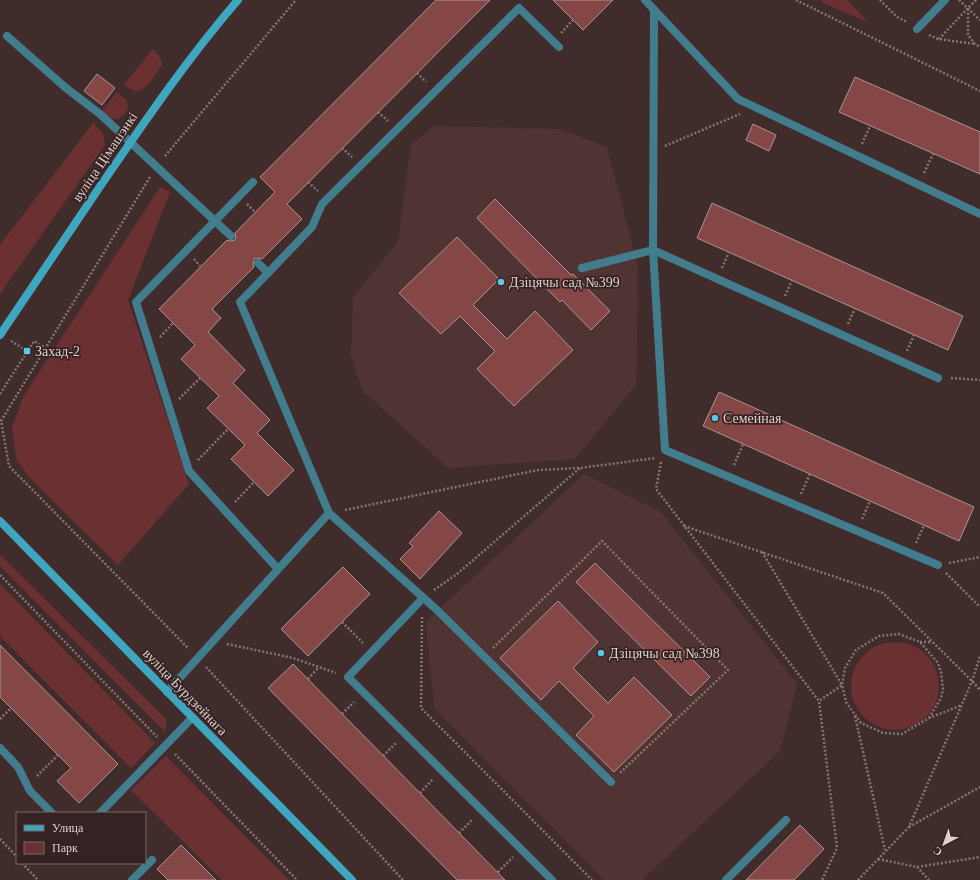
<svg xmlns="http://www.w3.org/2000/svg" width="980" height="880" font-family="Georgia,serif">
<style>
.built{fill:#4f3433}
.green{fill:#6b3031}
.building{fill:#854646;stroke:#ac9392}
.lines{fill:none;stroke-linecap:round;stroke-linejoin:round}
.path{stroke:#867574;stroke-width:2.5;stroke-dasharray:2 2;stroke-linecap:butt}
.lane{stroke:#427d8d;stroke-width:8}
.secondary{stroke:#3fa6c0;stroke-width:8}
.poi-dot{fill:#59c8e5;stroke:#362222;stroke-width:1.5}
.labels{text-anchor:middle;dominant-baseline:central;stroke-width:3.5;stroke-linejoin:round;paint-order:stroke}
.street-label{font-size:14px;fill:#ddd0cf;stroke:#362222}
.poi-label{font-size:14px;fill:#ddd0cf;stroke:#362222;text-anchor:start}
</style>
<rect width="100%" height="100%" fill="#412c2c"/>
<!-- built -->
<g class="built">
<polygon points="434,126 559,129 607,147 638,266 636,385 575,459 448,468 362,390 351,356 353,298 398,241 411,144"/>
<polygon points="584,474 661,512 797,684 780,751 642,880 604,880 434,708 426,622"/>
</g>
<!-- green -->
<g class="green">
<polygon points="823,0 847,0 868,22 821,2"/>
<path d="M153,49C157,54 162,58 162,65C158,71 146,90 138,91C133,92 128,87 124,84Z"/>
<path d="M117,92C121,96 127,99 128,105C129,112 120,121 113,119C109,118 106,114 102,111Z"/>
<polygon points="93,123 103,133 105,145 0,294 0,245"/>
<polygon points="160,187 170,192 128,300 189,484 118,565 29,477 16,459 12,428 23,397"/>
<polygon points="0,555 167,720 165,732 0,566"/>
<polygon points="0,584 155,743 131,768 0,636"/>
<circle cx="895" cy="686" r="44"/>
<polygon points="166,756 289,880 222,880 131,790"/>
</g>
<!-- building -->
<g class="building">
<polygon points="436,0 490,0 287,204 302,219 262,259 257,258 254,259 253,264 254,267 212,309 221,318 208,332 245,370 233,383 270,420 257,433 294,470 268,496 231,459 245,445 207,408 219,396 181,359 195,345 159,309 227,240 230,241 235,240 236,237 235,233 275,192 260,177"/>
<polygon points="553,0 613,0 583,30"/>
<polygon points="97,74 115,88 102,105 84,91"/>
<polygon points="855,77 980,132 980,174 839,112"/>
<polygon points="753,124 776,135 769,151 746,140"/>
<polygon points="495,199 571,275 573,274 610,311 591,330 562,300 560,302 477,218"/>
<polygon points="712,203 963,316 948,350 697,238"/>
<polygon points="457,237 499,279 473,305 507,339 535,311 573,350 514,406 477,369 495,351 460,316 441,334 399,293"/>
<polygon points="719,392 974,507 959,541 703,426"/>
<polygon points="439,511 462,533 420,579 400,559 413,546 409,543"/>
<polygon points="595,563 710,677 691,696 576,582"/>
<polygon points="343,567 370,594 308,656 281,629"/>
<polygon points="558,601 598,642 573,668 608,703 634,677 672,715 614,772 576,735 594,716 559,681 541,700 500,658"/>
<polygon points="0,645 118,764 79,803 57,781 71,768 0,697"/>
<polygon points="293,664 420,793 505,880 457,880 268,688"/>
<polygon points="800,825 824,849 794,880 746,880"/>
<polygon points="181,845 216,880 168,880 157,869"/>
</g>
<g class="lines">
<!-- path -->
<g class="path">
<polyline points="796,0 980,91"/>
<polyline points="880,0 897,17 907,22"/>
<polyline points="959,0 980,20"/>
<polyline points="976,0 968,8 968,35 975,44 980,47"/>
<polyline points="561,33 573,20"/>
<polyline points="929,35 938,39 975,44"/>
<polyline points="939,39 968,8"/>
<polyline points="417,73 426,82"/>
<polyline points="378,112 388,121"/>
<polyline points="862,144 870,126"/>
<polyline points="665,146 740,114"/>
<polyline points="342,148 352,157"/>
<polyline points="165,156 296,0"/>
<polyline points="924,173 933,154"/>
<polyline points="150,177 1,421 9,466 189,649"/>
<polyline points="308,182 318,191"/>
<polyline points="247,204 255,212"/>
<polyline points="194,259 200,266"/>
<polyline points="722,268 729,252"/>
<polyline points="785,296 792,280"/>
<polyline points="848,324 855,308"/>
<polyline points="160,337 173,323"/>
<polyline points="11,341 27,351"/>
<polyline points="907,351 914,335"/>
<polyline points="951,378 980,380"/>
<polyline points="0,394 34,341 45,348"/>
<polyline points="179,399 200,378"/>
<polyline points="198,460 228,429"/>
<polyline points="661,462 656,489 819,701 837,848 822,880"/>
<polyline points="734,465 743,444"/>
<polyline points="801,494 810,474"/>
<polyline points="235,502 254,482"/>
<polyline points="345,510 538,470 580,468 656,458"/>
<polyline points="862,519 870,501"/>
<polyline points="684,526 883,593 972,681 980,690"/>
<polyline points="916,543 924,525"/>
<polyline points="762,552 842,685 819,701"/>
<polyline points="949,563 980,557"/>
<polyline points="946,573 980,607"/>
<polyline points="0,575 157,737"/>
<polyline points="434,590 457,574 580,468"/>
<polyline points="422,617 421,708 592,880"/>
<polyline points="342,622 363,643"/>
<polyline points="920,642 932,642"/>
<polyline points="227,644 293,658 336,673"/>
<polyline points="493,648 602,541 728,670 620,773"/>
<polyline points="206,667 403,880"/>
<polyline points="308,679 319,667"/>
<polyline points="342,714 354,702"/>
<polyline points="855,716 885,850"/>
<polyline points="929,718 941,698 943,689 941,672 938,663 920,642 899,634 879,636 856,650 845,668 842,685 846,702 861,723 883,733 902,734 929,718 962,705"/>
<polyline points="0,719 11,708"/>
<polyline points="175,754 297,880"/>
<polyline points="383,756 397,742"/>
<polyline points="37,776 58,755"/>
<polyline points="420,793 433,779"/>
<polyline points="909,827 980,787"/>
<polyline points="459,833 473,819"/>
<polyline points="0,839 17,857"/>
<polyline points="878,859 917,867 980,857"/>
<polyline points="22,863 38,880"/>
<polyline points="917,867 929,880"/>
<polyline points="498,872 513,857"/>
<polyline points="858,880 909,827 972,681 980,656"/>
</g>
<!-- lane -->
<g class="lane">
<polyline points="645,0 738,99 980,214"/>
<polyline points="654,10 653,250 665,450 938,565"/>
<polyline points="917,29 945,0"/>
<polyline points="7,36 66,88 100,114 231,236"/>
<polyline points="253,182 136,302 189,471 278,569"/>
<polyline points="258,263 268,273 240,302 329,513 437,610 611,782"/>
<polyline points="582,268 653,250 938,378"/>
<polyline points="268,273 312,227 322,204 519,8 559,47"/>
<polyline points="423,598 348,677 552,880"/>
<polyline points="167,692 329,513"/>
<polyline points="0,748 18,767 30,791 52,813"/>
<polyline points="100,813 192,718"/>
<polyline points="132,880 152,860"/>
<polyline points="726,880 786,820"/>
</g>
<!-- secondary -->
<g class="secondary">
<path d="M0,335C33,286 66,237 99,188C143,124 187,59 238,0"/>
<polyline points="0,521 352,880"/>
</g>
</g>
<!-- markers -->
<g class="poi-dot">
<circle cx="501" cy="282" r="4"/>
<rect x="23" y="347" width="8" height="8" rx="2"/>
<circle cx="715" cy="418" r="4"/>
<circle cx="601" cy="653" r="4"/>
</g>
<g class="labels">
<!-- street labels -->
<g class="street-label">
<text transform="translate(105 157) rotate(-56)">вуліца Цімашэнкі</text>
<text transform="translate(185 692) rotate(46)">вуліца Бурдзейнага</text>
</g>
<!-- poi labels -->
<g class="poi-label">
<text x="509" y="282">Дзіцячы сад №399</text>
<text x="35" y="351">Захад-2</text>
<text x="723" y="418">Семейная</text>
<text x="609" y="653">Дзіцячы сад №398</text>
</g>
</g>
<!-- legend -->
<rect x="16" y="812" width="130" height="52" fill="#362222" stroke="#796867"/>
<rect x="24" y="825" width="20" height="6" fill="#3fa6c0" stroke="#796867"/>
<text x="52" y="832" font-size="12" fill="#ddd0cf">Улица</text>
<rect x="24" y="842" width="20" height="12" fill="#6b3031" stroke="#796867"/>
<text x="52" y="852" font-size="12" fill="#ddd0cf">Парк</text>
<!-- north arrow -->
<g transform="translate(944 844) rotate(221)" stroke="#362222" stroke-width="3" paint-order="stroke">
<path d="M0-3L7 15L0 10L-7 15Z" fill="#ddd0cf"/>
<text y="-6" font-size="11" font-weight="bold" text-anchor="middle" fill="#ddd0cf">С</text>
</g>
</svg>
